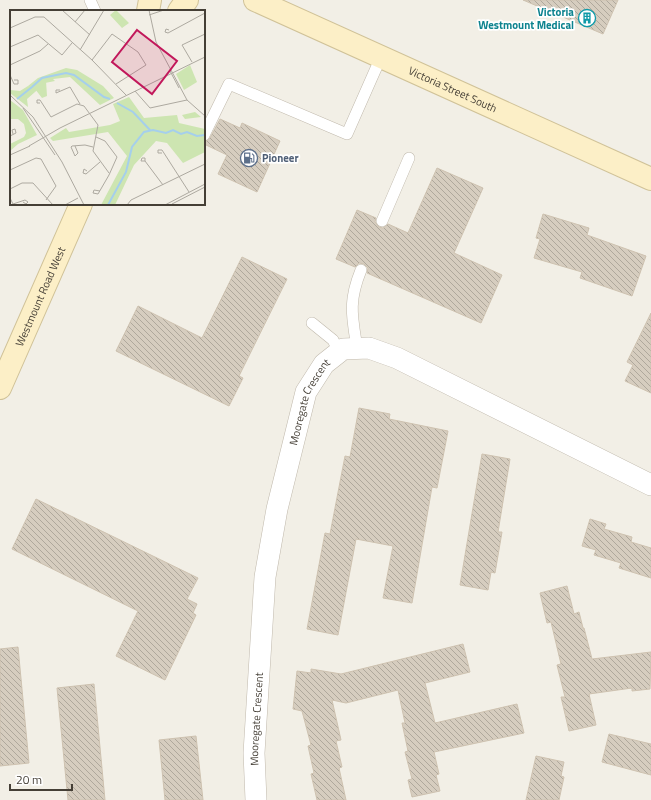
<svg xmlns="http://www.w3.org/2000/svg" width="651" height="800" font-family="'Titillium Web',sans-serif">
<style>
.building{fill:url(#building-back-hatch);stroke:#cec2b0}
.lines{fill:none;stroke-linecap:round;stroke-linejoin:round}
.service-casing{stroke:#c0b9ac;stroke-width:12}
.minor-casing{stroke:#c0b9ac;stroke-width:22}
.secondary-casing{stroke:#d0c298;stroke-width:24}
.service{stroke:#fff;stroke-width:11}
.minor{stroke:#fff;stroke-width:21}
.secondary{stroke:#fcefc7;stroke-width:22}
.labels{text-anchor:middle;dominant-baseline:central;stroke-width:3.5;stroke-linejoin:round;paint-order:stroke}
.culture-label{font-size:11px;font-weight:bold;fill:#0d838f;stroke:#fff;text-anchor:end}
.street-label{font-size:11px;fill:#453f36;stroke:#fff}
.service-label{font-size:11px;font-weight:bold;fill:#4e5e75;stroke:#fff;text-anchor:start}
.inset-river{fill:none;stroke:#a5cfec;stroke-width:2}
.inset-road{fill:none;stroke:#ada9a0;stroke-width:1}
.view{fill:#c2185b;fill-opacity:0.15;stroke:#c2185b;stroke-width:2}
.inset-edge{fill:none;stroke:#453f36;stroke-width:2}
</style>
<defs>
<pattern id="building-back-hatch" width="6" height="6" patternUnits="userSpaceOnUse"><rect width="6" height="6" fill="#d6cdbf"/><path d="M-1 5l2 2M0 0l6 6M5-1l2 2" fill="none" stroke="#afa89c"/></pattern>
</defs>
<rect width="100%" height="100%" fill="#f2efe6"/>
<!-- building -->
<g class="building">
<polygon points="523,0 618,0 603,34"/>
<polygon points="220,119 240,128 242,123 280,141 257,192 218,174 227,155 204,144 204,142 210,138"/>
<polygon points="437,168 483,188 454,253 502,275 481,323 367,273 368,268 364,264 359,263 355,267 336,259 357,210 376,218 375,222 379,227 383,228 388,224 408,233"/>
<polygon points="543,214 589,228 587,235 646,256 632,296 580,278 582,272 534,258 540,239 536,238"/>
<polygon points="242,257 287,279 239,376 243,378 229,406 116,351 138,306 202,338"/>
<polygon points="651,313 651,393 625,381 633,365 627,362"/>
<polygon points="359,408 390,414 389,419 448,431 437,488 432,487 412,603 383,598 393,546 356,539 338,635 307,629 325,533 330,534 345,456 350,457"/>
<polygon points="482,454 510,459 498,532 502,532 495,573 491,572 488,590 460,585"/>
<polygon points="36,499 198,578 187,599 197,604 193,613 196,615 165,680 116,656 138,611 12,549"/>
<polygon points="590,519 606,524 604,529 632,537 631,542 651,548 651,578 619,568 621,563 594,555 596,550 582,546"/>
<polygon points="567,586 574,614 579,612 583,628 584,628 592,659 651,652 650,689 632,691 632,688 589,694 596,725 569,731 561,697 565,697 557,665 561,664 551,622 547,623 540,593"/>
<polygon points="463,644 470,672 425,683 435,723 517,704 524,733 434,752 439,774 436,775 440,791 412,797 408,780 412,779 405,752 408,751 402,723 405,723 398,690 346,703 332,700 341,740 336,741 342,767 339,768 346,800 317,800 311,774 314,773 308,746 311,745 302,711 293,709 297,671 311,673 311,669 341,674"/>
<polygon points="18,647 29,763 0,766 0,649"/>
<polygon points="94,684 105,800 68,800 57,688"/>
<polygon points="609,734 651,744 651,775 602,762"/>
<polygon points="196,736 203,800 165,800 159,740"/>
<polygon points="536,756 564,762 561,776 564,777 559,800 526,800"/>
</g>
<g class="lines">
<!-- service casing -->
<g class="service-casing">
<g id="service">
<polyline points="90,0 95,11"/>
<polyline points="204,135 229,84 347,134 381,57"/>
<polyline points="382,221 409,158"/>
<polyline points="312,323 333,340 339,352"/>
<path d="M357,348C352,316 348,302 361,270"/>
</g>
</g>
<!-- minor casing -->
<g class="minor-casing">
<g id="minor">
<path id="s1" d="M256,800L254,753L265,577L277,509L306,392L324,364L343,349L369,348L397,358L651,485"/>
</g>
</g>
<!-- secondary casing -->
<g class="secondary-casing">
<g id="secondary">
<path id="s2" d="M255,0L651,179"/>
<polyline points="148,11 150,0"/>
<polyline points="179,11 187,0"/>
<path id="s3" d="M0,388L81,204"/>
</g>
</g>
<!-- service -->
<use href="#service" class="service"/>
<!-- minor -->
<use href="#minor" class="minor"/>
<!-- secondary -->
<use href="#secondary" class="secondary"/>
</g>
<!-- icons -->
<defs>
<g id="building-ring" transform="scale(0.9)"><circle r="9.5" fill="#fff" stroke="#0f9aa8" stroke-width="1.5"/><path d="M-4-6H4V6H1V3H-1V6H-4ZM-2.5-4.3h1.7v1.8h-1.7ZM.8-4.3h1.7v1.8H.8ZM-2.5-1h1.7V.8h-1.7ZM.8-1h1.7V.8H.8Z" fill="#0f9aa8"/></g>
<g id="fuel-ring" transform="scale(0.9)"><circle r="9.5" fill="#fff" stroke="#5c6f8a" stroke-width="1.5"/><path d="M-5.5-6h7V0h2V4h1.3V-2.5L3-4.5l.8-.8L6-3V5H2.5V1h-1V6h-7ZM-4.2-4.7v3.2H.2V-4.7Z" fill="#5c6f8a"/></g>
</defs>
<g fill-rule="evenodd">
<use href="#building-ring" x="587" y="18"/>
<use href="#fuel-ring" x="249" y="158"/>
</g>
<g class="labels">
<!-- culture labels -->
<g class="culture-label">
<text x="574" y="12">Victoria<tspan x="574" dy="13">Westmount Medical</tspan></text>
</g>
<!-- street labels -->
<g class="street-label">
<text stroke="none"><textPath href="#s2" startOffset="217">Victoria Street South</textPath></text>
<text stroke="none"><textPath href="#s3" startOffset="100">Westmount Road West</textPath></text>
<text stroke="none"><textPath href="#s1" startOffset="405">Mooregate Crescent</textPath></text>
<text stroke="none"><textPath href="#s1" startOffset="81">Mooregate Crescent</textPath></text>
</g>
<!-- service labels -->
<g class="service-label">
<text x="262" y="158">Pioneer</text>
</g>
</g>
<!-- overview -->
<g transform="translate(10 10)">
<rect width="195" height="195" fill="#f2efe6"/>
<path d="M106,0L119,13L112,18L100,5ZM56,58L67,60L93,76L104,88L90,95L60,67L43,69L45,71L35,73L25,82L18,76L28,68ZM185,102L191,107L175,109L172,105Z" fill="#cde5b1"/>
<path d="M71,72L80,79L94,90L90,93ZM18,76L24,78L25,82L17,89L18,97L0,83V80L10,81ZM0,90L13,100L27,125L8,134L0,141V134L14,127L16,123L14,114L8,109H0Z" fill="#cde5b1"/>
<path d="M180,55L187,72L174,80L166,64Z" fill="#cde5b1"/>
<path d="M36,71L37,86L32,88L25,79L28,75ZM119,87L134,108L167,105L169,113L195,119V142L173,153L157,133L146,131L124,155L105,195H91L117,146L98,122L43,131L40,128L56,118L59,122L100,115L110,111L103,94Z" fill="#cde5b1"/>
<path class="inset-river" d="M22,77L32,68L56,63L64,65L94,87L100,89M7,89L22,77M107,93L123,102L140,120M98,195L116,162L122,137L134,122L143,120L156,123L163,120L171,124L177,122L187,126L195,125"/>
<path class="inset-road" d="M52,0L80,25M139,0L146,32L177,90L195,106M139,5L154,0M65,12L75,0M0,18L25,7H34L82,50L116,85M159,20L156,19L155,22L158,23L195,3M0,37L28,25L52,45L62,33M70,40L94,0M82,50L102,24L128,42L136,55L106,74M182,52L172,35L195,24M0,55L30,41L38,34M160,61L169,78M0,65L4,74H8V70H4M50,80H46V83L60,77L70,94M125,81L140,98L177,90M0,85L23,107L52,152L74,195M30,93H27V90H30L41,107L67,94L74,96L88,115L83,141L99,163M13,98L45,145M0,126L6,123L5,119L2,120L3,124M86,127L95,131L107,147L99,165L88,184L83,183L84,180L90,181M19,136L50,118L195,47M65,136L68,143L65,146L61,137L62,136L75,135L83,137M152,143H148V140H152L179,182M0,145L20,136M135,151V148H132L131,151H135L153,175M0,160L26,148L31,149L46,176L36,190M77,161L74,159L73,163L76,164L90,152M0,179L12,173H23L43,195M0,188L3,194L15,190L18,192L16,194L13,192M162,194L195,177M55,195L68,188M117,195L121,190L195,154M155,195L195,174"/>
<path class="view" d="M127,20L167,51L142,84L102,52Z"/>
<rect width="195" height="195" class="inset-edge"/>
</g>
<!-- scale -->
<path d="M10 784v6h62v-6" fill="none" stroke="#453f36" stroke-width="2"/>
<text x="16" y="784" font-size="12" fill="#453f36" stroke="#ffffff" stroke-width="3" paint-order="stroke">20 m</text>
</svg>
